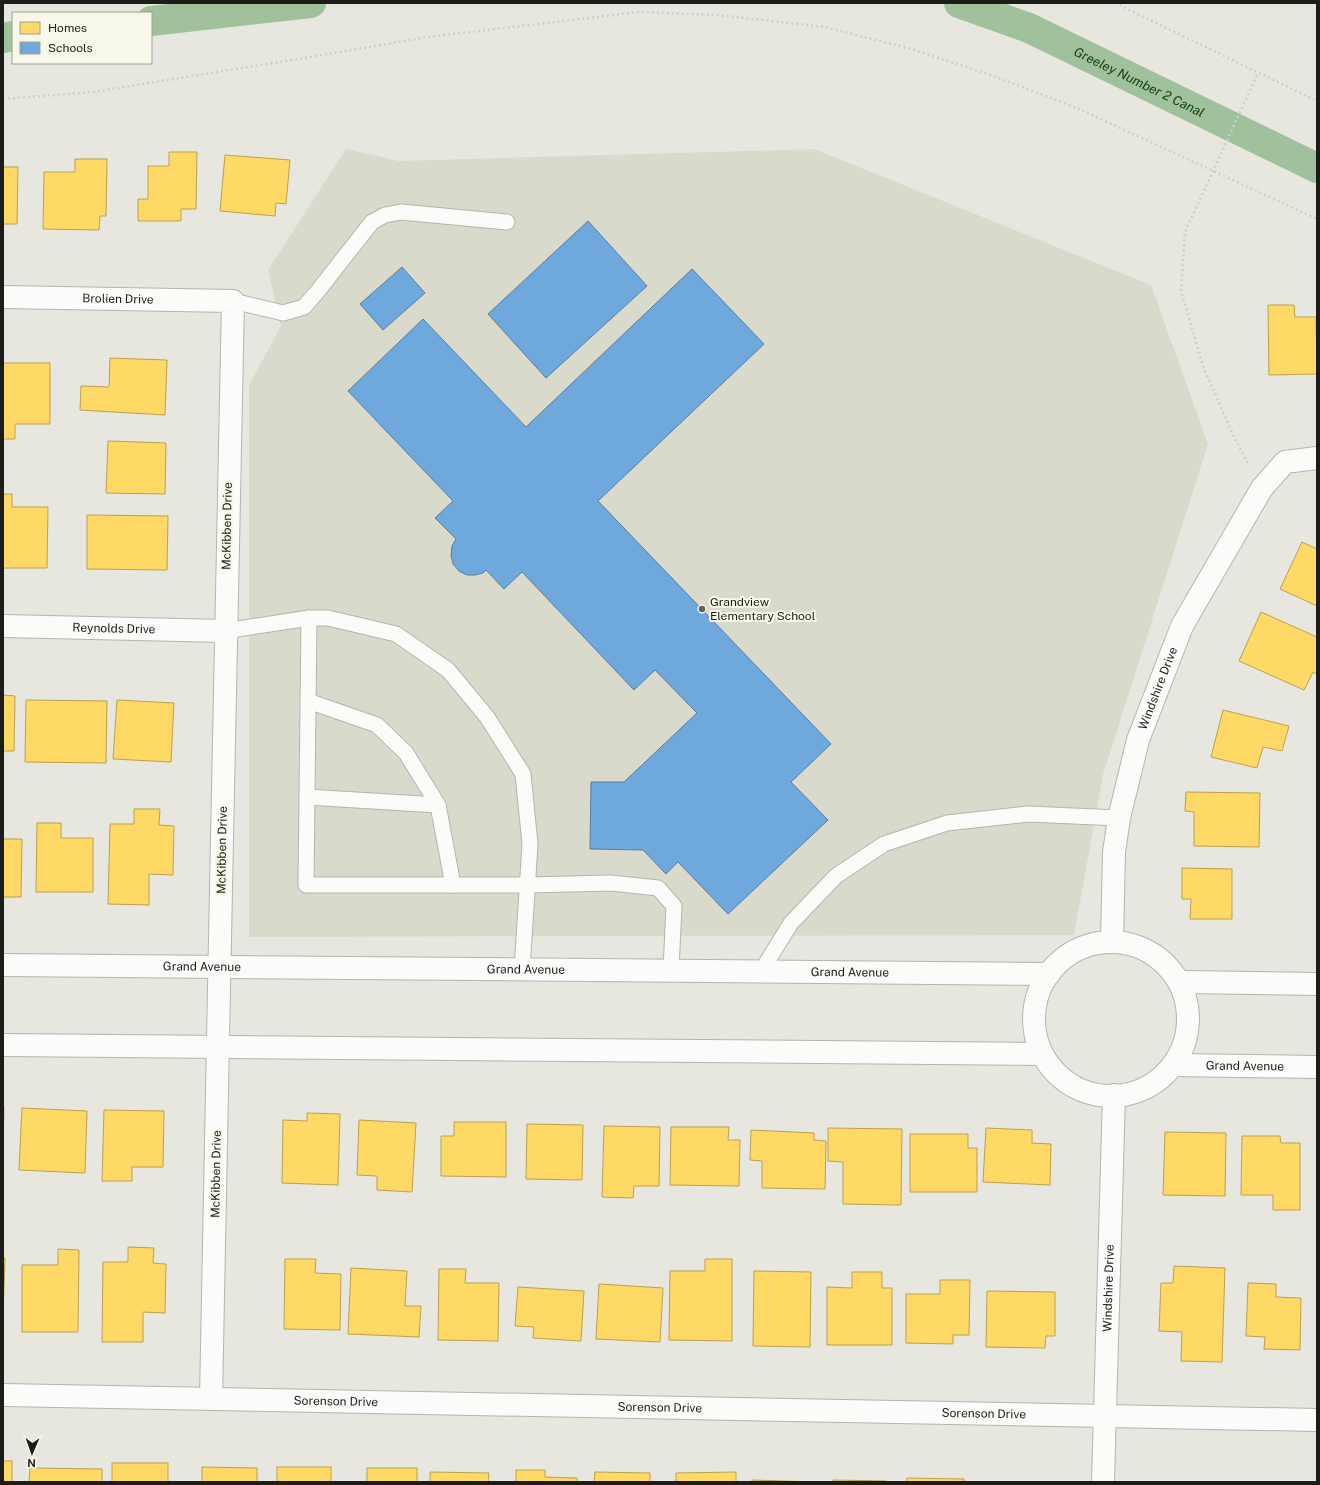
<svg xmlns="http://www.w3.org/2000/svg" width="1320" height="1485" font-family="'Public Sans',sans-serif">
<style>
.built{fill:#dadacc}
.homes{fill:#ffd966;stroke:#bba04f}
.schools{fill:#6fa8dc;stroke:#567ea1}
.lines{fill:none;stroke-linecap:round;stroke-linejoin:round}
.canal{stroke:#a0c19b;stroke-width:30}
.service-casing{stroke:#b4b4af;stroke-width:17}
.minor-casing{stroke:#b4b4af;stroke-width:24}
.path{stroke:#cececc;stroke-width:2.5;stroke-dasharray:2 3;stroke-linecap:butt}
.service{stroke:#fbfbfa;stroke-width:15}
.minor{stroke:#fbfbfa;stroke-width:22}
.poi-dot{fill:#63635e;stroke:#f7f7ea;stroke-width:1.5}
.labels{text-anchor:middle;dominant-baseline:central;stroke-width:4;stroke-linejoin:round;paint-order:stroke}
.street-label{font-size:12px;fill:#1c1c18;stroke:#f7f7ea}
.poi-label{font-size:12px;fill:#1c1c18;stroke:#f7f7ea;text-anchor:start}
.water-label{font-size:13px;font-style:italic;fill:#0a3f0c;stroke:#f7f7ea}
</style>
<rect width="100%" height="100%" fill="#e7e7e0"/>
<!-- built -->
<polygon class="built" points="346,149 399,161 814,149 1151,285 1208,444 1103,775 1074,935 249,937 249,385 281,326 268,270"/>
<!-- homes -->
<g class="homes">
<polygon points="169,152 197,152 196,209 181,209 181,221 138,221 138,199 148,199 148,166 169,166"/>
<polygon points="225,155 290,160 286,204 276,203 275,216 220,211"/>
<polygon points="75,159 107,159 106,216 100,216 99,230 43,229 44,172 75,172"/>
<polygon points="3,167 18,167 17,224 3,224"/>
<polygon points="1268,305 1294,305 1295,317 1316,317 1317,374 1269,375"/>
<polygon points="110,358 167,360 165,415 80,410 81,386 109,387"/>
<polygon points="3,363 50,363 50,424 15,424 15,439 3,439"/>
<polygon points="108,441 166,443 165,494 106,493"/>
<polygon points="3,494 12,494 12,507 48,507 47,568 3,568"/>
<polygon points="87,515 168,516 167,570 87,569"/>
<polygon points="1302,542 1317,549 1317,606 1280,589"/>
<polygon points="1261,612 1317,637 1317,674 1313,672 1304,690 1239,661"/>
<polygon points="3,695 15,696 14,751 3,751"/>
<polygon points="26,700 107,701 106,763 25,762"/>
<polygon points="117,700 174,703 171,762 113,759"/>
<polygon points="1223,710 1289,726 1282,751 1263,747 1257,768 1211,757"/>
<polygon points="1186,792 1260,793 1259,847 1194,846 1194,812 1185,811"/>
<polygon points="134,809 160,809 159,825 174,826 173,875 149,874 149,905 108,904 110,824 134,824"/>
<polygon points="37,823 61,823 61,838 93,838 93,892 36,892"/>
<polygon points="3,839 22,839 21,897 3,897"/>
<polygon points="1182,868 1232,869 1232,919 1190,919 1191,899 1182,899"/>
<polygon points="3,1107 4,1107 3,1153"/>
<polygon points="22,1108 87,1111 85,1173 19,1170"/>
<polygon points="104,1110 164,1111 163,1167 132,1167 132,1181 102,1181"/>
<polygon points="307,1113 340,1114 338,1185 282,1183 283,1120 307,1121"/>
<polygon points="359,1120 416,1123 412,1192 377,1190 377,1176 357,1175"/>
<polygon points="454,1122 506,1122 506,1177 441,1176 441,1136 454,1136"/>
<polygon points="527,1124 583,1125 582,1180 526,1179"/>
<polygon points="604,1126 660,1127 659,1186 634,1186 633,1198 602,1197"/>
<polygon points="671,1127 729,1127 728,1140 740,1140 739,1186 670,1185"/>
<polygon points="828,1128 902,1129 901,1205 843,1204 843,1162 828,1161"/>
<polygon points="986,1128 1032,1130 1032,1143 1051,1144 1050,1185 983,1182"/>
<polygon points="751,1130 814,1133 814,1140 826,1141 825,1189 762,1188 762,1161 750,1160"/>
<polygon points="1165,1132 1226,1133 1225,1196 1163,1195"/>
<polygon points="910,1134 968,1134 968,1148 977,1148 977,1192 910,1192"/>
<polygon points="1242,1136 1280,1136 1281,1143 1300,1143 1300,1210 1273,1210 1273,1195 1241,1195"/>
<polygon points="128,1247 154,1248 153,1263 166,1264 165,1313 143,1312 143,1342 102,1342 103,1262 128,1262"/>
<polygon points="58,1249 79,1250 78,1332 22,1332 22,1265 58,1265"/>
<polygon points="3,1258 5,1258 3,1317"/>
<polygon points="285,1259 316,1259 315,1273 341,1274 340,1330 284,1329"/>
<polygon points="705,1259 732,1259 732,1341 669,1340 670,1271 705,1271"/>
<polygon points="1174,1266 1225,1268 1222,1362 1181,1361 1182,1332 1159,1331 1161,1283 1173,1283"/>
<polygon points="351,1268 407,1271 405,1306 421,1306 419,1337 348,1334"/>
<polygon points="439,1269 466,1269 465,1283 499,1283 498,1341 438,1340"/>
<polygon points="754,1271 811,1272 810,1347 753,1346"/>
<polygon points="852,1272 882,1272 882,1288 892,1288 892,1345 827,1345 827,1287 852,1288"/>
<polygon points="940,1280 970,1280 969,1335 953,1335 953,1344 906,1343 906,1294 940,1294"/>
<polygon points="1248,1283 1276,1284 1276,1297 1301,1298 1300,1350 1264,1349 1265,1337 1246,1336"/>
<polygon points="599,1284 663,1288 660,1342 596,1339"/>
<polygon points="518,1287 584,1291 581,1341 533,1338 534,1327 515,1326"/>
<polygon points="987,1291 1055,1292 1055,1336 1046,1336 1045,1348 986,1347"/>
<rect x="3" y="1461" width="9" height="21"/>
<rect x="112" y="1463" width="56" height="19"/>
<polygon points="202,1467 257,1468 257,1482 202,1482"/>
<rect x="277" y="1467" width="54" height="15"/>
<polygon points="30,1468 102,1469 102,1482 29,1482"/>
<rect x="367" y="1468" width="50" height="14"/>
<polygon points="516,1470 545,1470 545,1477 577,1478 577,1482 516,1482"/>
<polygon points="430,1472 489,1473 488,1482 430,1482"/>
<polygon points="595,1472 650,1473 650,1482 594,1482"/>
<polygon points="736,1472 736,1482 676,1482 676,1473"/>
<polygon points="907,1478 964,1479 964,1482 907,1482"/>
<polygon points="752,1480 815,1482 752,1482"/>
<polygon points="833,1480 886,1481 886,1482 833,1482"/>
</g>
<!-- schools -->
<g class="schools">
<polygon points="588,221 647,286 546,378 488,314"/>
<polygon points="402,267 425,293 383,330 360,304"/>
<polygon points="692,269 764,344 598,501 831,744 791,782 828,820 728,914 678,862 666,874 643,850 590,849 591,782 624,782 697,713 655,670 634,690 522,572 504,589 486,570 483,573 475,575 467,575 459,571 453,564 451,555 452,546 456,539 435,518 453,501 348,391 423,319 526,427"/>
</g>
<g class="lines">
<!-- canal -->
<g class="canal">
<path id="s1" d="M959,3L1029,28L1317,168"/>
<polyline points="151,21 311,3"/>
<polyline points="3,38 13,36"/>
</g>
<!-- service casing -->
<g class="service-casing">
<g id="service">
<polyline points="233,301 283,313 304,307 317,292 372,222 385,215 401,212 507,222"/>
<polyline points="309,618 306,885 528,885 611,883 658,888 674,906 671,970"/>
<polyline points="225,631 309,618 328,618 396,634 448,670 487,717 523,774 530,844 522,970"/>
<polyline points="308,701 377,725 406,753 438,805 453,885"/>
<polyline points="307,797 438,805"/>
<polyline points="762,970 791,923 836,876 884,844 947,823 1028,814 1119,818"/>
</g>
</g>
<!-- minor casing -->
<g class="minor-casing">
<g id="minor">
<path id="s2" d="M3,297L233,301C224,667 219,1033 211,1399"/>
<path id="s3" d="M3,626L225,631"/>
<path id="s4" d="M1112,942L1114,852L1119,818L1138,740L1182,626L1262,488L1285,462L1317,458"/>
<circle cx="1111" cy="1019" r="77"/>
<path id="s5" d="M3,965L1049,974"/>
<polyline points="1181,982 1317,984"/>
<polyline points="3,1045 1041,1054"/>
<path id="s6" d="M1173,1065L1317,1067"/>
<path id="s7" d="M3,1395L1317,1420"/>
<path id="s8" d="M1103,1482L1114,1095"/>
</g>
</g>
<!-- path -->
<g class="path">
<polyline points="1115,3 1317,101"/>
<polyline points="3,99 93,92 316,56 428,37 639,12 718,15 825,27 915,50 993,76 1077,108 1317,219"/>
<polyline points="1248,463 1235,439 1204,369 1181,291 1185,232 1258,73"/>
</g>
<!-- service -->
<use href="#service" class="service"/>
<!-- minor -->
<use href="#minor" class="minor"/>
</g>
<!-- markers -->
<circle class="poi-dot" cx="702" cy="609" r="4"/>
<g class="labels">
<!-- street labels -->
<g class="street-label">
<text stroke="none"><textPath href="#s2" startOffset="115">Brolien Drive</textPath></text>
<text transform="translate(227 526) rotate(-89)">McKibben Drive</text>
<text stroke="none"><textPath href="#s3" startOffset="111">Reynolds Drive</textPath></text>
<text stroke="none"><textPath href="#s4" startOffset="260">Windshire Drive</textPath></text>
<text transform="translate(222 850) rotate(-89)">McKibben Drive</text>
<text stroke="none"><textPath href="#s5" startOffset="199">Grand Avenue</textPath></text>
<text stroke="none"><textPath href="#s5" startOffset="523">Grand Avenue</textPath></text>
<text stroke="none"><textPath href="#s5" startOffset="847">Grand Avenue</textPath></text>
<text stroke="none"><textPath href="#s6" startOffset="72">Grand Avenue</textPath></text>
<text transform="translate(216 1174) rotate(-89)">McKibben Drive</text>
<text stroke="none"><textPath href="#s8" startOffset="194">Windshire Drive</textPath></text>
<text stroke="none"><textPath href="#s7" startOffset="333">Sorenson Drive</textPath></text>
<text stroke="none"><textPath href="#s7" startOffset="657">Sorenson Drive</textPath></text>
<text stroke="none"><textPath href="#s7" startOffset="981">Sorenson Drive</textPath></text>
</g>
<!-- poi labels -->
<g class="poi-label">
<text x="710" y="602">Grandview<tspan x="710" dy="14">Elementary School</tspan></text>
</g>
<!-- water labels -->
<g class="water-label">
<text stroke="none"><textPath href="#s1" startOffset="197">Greeley Number 2 Canal</textPath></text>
</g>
</g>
<!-- border -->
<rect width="1320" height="1485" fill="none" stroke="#1c1c18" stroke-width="8"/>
<!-- legend -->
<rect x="12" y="12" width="140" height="52" fill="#f7f7ea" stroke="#9f9f96"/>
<rect x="20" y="22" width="20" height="12" fill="#ffd966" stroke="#9f9f96"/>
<text x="48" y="32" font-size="12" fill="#1c1c18">Homes</text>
<rect x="20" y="42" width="20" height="12" fill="#6fa8dc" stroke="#9f9f96"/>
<text x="48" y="52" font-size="12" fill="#1c1c18">Schools</text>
<!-- north arrow -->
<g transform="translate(32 1453) rotate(182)" stroke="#f7f7ea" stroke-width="3" paint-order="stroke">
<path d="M0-3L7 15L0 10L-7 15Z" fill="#1c1c18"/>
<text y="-6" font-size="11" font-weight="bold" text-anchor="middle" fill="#1c1c18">N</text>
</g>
</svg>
